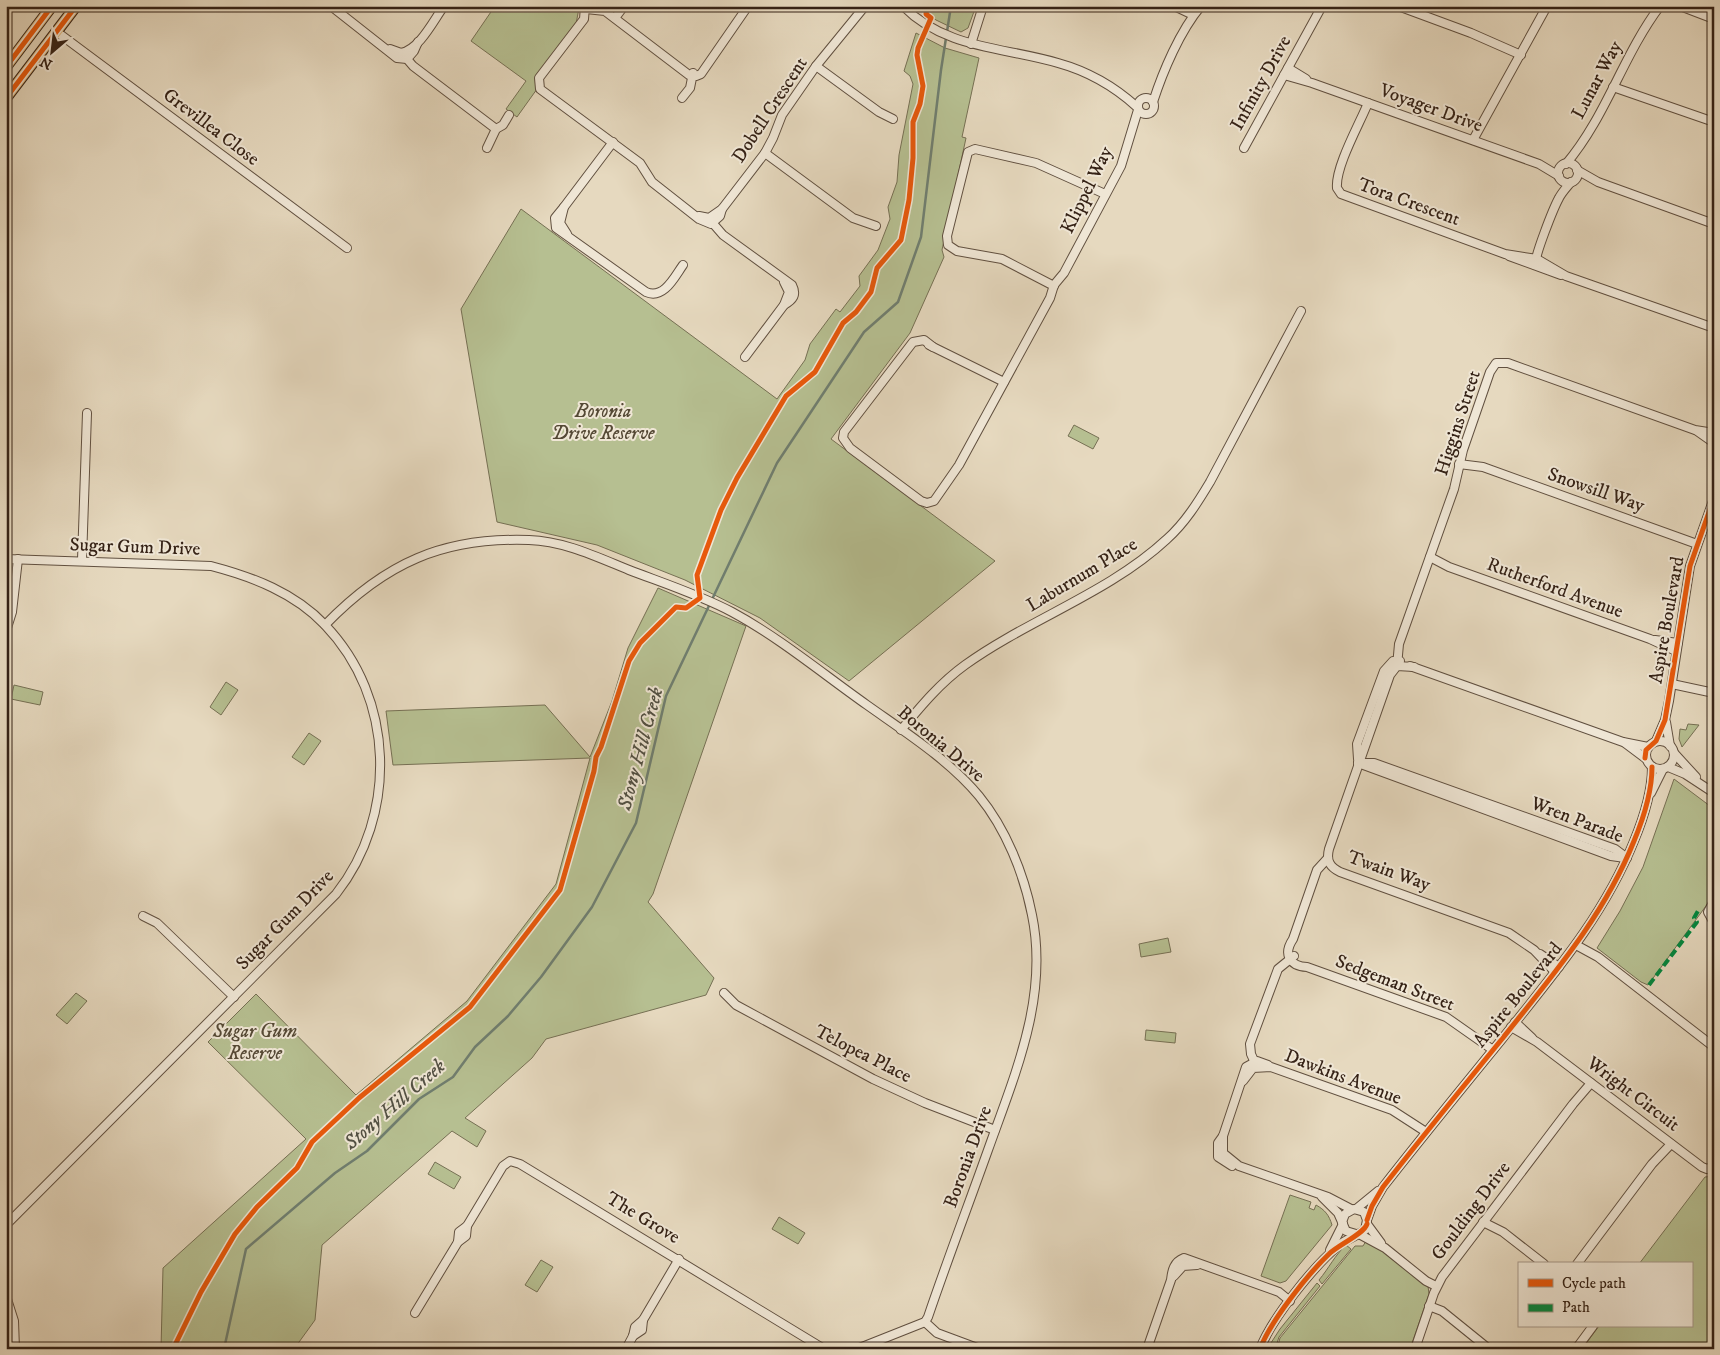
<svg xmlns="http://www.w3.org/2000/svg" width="1720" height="1355" font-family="'IM FELL DW Pica',serif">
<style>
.green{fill:#b6bf91;stroke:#767054}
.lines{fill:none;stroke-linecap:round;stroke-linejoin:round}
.stream{stroke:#707e6f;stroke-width:2.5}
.minor-casing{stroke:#615040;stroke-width:10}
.major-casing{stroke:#352216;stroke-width:12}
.minor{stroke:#efe6d5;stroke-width:8}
.major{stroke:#e3bc80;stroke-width:10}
.quiet{stroke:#00873e;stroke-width:4;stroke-dasharray:8 4;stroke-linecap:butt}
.cycleway-casing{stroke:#efe6d5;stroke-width:8}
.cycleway{stroke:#e8590c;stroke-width:5}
.labels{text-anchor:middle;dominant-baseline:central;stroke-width:4;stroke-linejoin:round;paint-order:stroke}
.street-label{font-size:19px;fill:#352216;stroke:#efe6d5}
.park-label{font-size:19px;font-style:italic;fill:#554935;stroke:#efe6d5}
.water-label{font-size:20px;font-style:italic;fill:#525043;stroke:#efe6d5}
</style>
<rect width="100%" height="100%" fill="#e6d9bf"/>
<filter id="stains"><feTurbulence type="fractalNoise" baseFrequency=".004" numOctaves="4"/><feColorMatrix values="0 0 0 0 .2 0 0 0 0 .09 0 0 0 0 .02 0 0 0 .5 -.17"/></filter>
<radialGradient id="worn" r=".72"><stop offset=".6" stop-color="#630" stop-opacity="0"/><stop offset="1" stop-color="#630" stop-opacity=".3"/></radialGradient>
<!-- green -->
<g class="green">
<polygon points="495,6 578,6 579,8 576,24 538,75 537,89 517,117 506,109 526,81 471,41"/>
<polygon points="917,6 976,6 968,28 961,32 936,20"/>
<polygon points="916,33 945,48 979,58 962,137 966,138 942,250 944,257 910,333 831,439 995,561 849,681 760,618 685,580 597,545 497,522 461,309 521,209 777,399 805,360 810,344 836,309 840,312 860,286 859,276 878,250 890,219 888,207 897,182 899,155 913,84 910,76 904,71"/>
<polygon points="1074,425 1099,438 1093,449 1068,436"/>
<polygon points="658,588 746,626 653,894 648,902 714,978 706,995 546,1039 532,1058 465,1118 486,1131 477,1147 452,1131 322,1245 315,1320 294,1349 161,1349 163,1268 306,1139 208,1042 256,994 356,1095 467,1001 556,884 590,758 393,765 386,711 545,705 590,757 612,701 628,648"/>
<polygon points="226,682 238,690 221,715 210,707"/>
<polygon points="14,685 43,692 40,705 11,699"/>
<polygon points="1688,724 1699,725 1682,747 1679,739 1680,729 1686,730"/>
<polygon points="309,733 321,741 304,765 292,757"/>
<polygon points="1674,779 1714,809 1714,895 1648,985 1641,982 1597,948 1620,911 1643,867"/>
<polygon points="1168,938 1171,952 1141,957 1139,944"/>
<polygon points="76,993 87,1001 67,1024 56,1015"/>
<polygon points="1146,1030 1176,1033 1175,1043 1145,1040"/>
<polygon points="435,1162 461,1177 454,1189 428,1174"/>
<polygon points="1714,1176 1714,1349 1582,1349 1599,1326 1691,1326 1691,1264 1639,1264 1705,1177"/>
<path d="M1290,1195L1311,1202L1309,1208L1314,1210L1316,1205C1325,1210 1329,1215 1332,1225L1286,1281L1280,1283L1261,1276Z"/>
<polygon points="779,1217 805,1233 798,1244 772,1229"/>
<polygon points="1366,1241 1376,1245 1428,1286 1429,1294 1410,1349 1277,1349 1280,1338 1355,1246 1363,1246"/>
<path d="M1346,1245L1351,1249L1322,1284L1319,1280C1329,1268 1335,1255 1346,1245Z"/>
<polygon points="541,1260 553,1267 537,1292 525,1285"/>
<polygon points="1317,1283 1320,1286 1279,1337 1275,1349 1267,1349 1280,1329"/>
</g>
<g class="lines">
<!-- stream -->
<polyline class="stream" points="224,1349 246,1249 335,1173 367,1151 419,1099 453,1077 475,1047 508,1016 541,977 592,907 636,823 666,696 777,463 864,332 898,302 921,237 941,70 951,6"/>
<!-- minor casing -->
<g class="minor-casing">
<g id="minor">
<polyline points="331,6 397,58 407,59 414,51 418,42"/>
<polyline points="585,6 584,19 539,78 540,89 640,163 652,182 699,219 711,224 720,216 722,209"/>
<path d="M903,6C945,49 1004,47 1058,63C1087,71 1115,87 1137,107"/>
<polyline points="1174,6 1193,15"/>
<polyline points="1398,6 1471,33 1521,55"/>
<polyline points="1680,6 1714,19"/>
<polyline points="586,9 605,11 689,75 696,76 701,74 748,6"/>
<polyline points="615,18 624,6"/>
<polyline points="57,32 347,248"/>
<polyline points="971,44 983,6"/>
<path d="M390,49L401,53C420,49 433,21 444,6"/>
<polyline points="406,52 407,59 413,66 496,129"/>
<polyline points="816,66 879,112 893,119"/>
<polyline points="1288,68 1306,79"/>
<polyline points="1284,75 1312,83 1539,164 1559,176"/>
<polyline points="1613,87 1714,122"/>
<circle cx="1146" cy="106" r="8"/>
<polyline points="682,98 690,88 693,73"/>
<path d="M1153,102C1163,71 1180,31 1201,6"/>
<path d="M1368,103C1360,123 1335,167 1337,188L1341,194L1505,254L1537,259L1566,276L1714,328"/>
<polyline points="1473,140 1547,6"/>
<polyline points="487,148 496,129 503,125 509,115"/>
<polyline points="1244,148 1322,6"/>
<polyline points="765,153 853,218 876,226"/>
<circle cx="1568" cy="173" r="10"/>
<path d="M1566,164C1606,117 1623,55 1660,6"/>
<polyline points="1577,170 1598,182 1714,224"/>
<path d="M564,207L555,218L556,228L646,292C664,300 675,276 683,265"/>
<polyline points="699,216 709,218 722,209 765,153 773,138 782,115 816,66 865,6"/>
<path d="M710,220L723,235L792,285C797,295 793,300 784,305"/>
<polyline points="567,234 560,223 564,207 613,142"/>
<polyline points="1509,256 1561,275"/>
<path d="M1535,265C1535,255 1553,209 1559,198C1562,192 1567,187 1571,182"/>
<polyline points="1054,286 1002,259 957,251 948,245 947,236 968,152 975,149 1036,163 1105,194"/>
<polyline points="929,345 1004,382"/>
<polyline points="933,347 924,340 913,342 844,432 843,438 850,448 921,501 927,503 934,501 959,465 1050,298 1054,285 1064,273 1121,166 1138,110"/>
<polyline points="745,357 784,305 789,292 784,282"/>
<polyline points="1697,431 1714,443"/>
<polyline points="1459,464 1483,467 1697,544"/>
<polyline points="1430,557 1449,567 1650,639 1676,651"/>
<path d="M6,559L211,566C253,577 295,593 325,625C395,698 398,815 336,894L6,1225"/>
<polyline points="82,560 87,413"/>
<path d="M325,625C385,563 443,537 529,540C564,541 597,557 629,570C663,583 700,595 732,612C780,638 823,674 867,705C905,732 949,760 979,796C1006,829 1024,874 1032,915C1049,997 1015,1074 988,1150C968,1206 947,1261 928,1317L925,1322L857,1349"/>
<polyline points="6,631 12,612 18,559"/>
<polyline points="1655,640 1678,643"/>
<polyline points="1397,666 1399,644 1454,489 1463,450 1490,372 1496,363 1508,363 1695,430 1714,433"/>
<polyline points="1410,666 1623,742 1648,747"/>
<path d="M1414,667L1397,666L1390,675L1329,849C1326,861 1330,867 1340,872L1509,933L1534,950L1555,972"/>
<polyline points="1672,684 1714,693"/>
<polyline points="1666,722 1670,746"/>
<path d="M901,730C921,706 940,683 965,665C1029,619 1109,593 1167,539C1185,523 1198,502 1210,482L1301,311"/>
<circle cx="1660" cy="755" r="14"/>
<polyline points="1656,741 1665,720 1669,701 1690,566 1714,498"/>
<polyline points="1625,743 1645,758"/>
<polyline points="1674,753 1696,777"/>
<polyline points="1358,759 1357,744 1384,671 1393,661 1400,661"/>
<polyline points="1358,763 1374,763 1615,849 1627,858"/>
<polyline points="1358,763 1611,856 1625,858"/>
<polyline points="1668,767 1685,774 1714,793"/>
<polyline points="1651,793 1663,769"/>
<path d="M1328,858L1317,870L1293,939C1283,954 1289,966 1307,967L1446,1017L1493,1050"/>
<polyline points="1714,901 1708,912 1714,923"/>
<polyline points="143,916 157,923 234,997"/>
<polyline points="1576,945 1598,957 1714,1047"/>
<polyline points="1540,954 1559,967"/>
<polyline points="724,993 736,1005 873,1079 925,1103 995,1130"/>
<polyline points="1515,1022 1532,1038"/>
<polyline points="1511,1027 1537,1042 1702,1167 1707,1169 1714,1166"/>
<polyline points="1256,1065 1251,1054 1250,1044 1278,969 1294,956"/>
<polyline points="1243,1081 1253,1068 1271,1067 1392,1110 1426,1132"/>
<polyline points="1223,1136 1223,1153 1239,1166 1328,1197 1351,1209"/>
<polyline points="1232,1166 1218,1157 1218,1143 1223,1136 1246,1067 1257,1061 1268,1065"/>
<polyline points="1322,1197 1338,1213 1346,1231 1356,1234"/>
<polyline points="1356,1209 1378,1191"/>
<path d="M1367,1220L1372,1206L1383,1187C1422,1137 1462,1088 1502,1039C1552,976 1604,916 1634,841C1644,817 1652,793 1652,767"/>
<polyline points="1483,1222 1503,1232 1544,1264"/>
<polyline points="1367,1224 1381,1243"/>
<polyline points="1359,1234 1385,1248 1426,1281 1436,1286"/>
<polyline points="458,1242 466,1236 467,1226"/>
<polyline points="1330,1250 1343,1224"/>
<polyline points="1577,1264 1652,1164 1671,1144"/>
<polyline points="1174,1276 1183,1266 1197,1265"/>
<polyline points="6,1296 14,1321 15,1349"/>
<polyline points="1429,1306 1442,1311 1489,1349"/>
<polyline points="415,1313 458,1242 459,1232 467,1226 503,1166 510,1161 520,1164 824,1349"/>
<polyline points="925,1322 937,1333 980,1349"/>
<polyline points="633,1336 642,1330 643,1320"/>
<polyline points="626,1349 633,1336 635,1327 643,1320 679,1259"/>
<path d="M1147,1349L1171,1280C1172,1270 1174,1262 1184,1258L1279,1292L1290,1301"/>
<path d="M1260,1349C1272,1318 1313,1267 1338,1246C1346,1239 1357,1236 1365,1230L1367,1220L1364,1212L1354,1209L1345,1214L1342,1222"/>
<polyline points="1415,1349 1434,1293 1442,1277 1573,1104 1591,1083"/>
<polyline points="1576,1349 1593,1326"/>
</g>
</g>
<!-- major casing -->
<g class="major-casing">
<g id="major">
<polyline points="6,67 52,6"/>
<polyline points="6,98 76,6"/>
</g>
</g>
<!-- minor -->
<use href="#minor" class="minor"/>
<!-- major -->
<use href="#major" class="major"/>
<!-- quiet -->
<polyline class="quiet" points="1649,985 1697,922 1694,918 1699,909"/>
<!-- cycleway casing -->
<g class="cycleway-casing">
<g id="cycleway">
<polyline points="6,67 52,6"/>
<polyline points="6,98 76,6"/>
<polyline points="1645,758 1646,750 1656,741 1665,720 1690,566 1714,498"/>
<path d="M1367,1220L1372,1206L1383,1187C1422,1137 1462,1088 1502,1039C1552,976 1604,916 1634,841C1644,817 1652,793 1652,767"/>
<polyline points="173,1349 201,1292 235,1234 257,1207 297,1168 312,1142 359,1098 470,1007 560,890 594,771 596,757 601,747 629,661 640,643 676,607 686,608 700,598 697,575 721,510 737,478 786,396 815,372 843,323 856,312 871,292 877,268 901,240 909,200 913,158 913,122 920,104 923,86 917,55 918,48 931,18 926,14 927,6"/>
<path d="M1260,1349C1270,1322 1307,1275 1329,1254C1338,1245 1364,1234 1367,1224"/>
</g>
</g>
<!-- cycleway -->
<use href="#cycleway" class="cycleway"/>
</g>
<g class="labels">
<!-- street labels -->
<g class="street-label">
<text transform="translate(1597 80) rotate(-62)">Lunar Way</text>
<text transform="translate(1261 83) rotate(-61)">Infinity Drive</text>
<text transform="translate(1431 108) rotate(20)">Voyager Drive</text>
<text transform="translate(770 110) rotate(-57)">Dobell Crescent</text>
<text transform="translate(211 127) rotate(37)">Grevillea Close</text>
<text transform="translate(1087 190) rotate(-64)">Klippel Way</text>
<text transform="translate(1409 202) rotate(20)">Tora Crescent</text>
<text transform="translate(1458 423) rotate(-72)">Higgins Street</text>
<text transform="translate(1596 490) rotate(19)">Snowsill Way</text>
<text transform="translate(135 547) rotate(2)">Sugar Gum Drive</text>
<text transform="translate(1082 575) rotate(-31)">Laburnum Place</text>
<text transform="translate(1555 588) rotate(20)">Rutherford Avenue</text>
<text transform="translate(1667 620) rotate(-80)">Aspire Boulevard</text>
<text transform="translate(941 744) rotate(40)">Boronia Drive</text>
<text transform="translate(1577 820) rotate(21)">Wren Parade</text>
<text transform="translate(1389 871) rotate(20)">Twain Way</text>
<text transform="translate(285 920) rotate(-46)">Sugar Gum Drive</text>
<text transform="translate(1395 983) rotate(21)">Sedgeman Street</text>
<text transform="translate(1518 995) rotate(-51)">Aspire Boulevard</text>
<text transform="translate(863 1054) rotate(27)">Telopea Place</text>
<text transform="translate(1343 1077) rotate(21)">Dawkins Avenue</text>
<text transform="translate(1633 1094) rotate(37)">Wright Circuit</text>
<text transform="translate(968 1157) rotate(-70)">Boronia Drive</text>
<text transform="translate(1471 1211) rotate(-53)">Goulding Drive</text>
<text transform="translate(643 1218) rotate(31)">The Grove</text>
</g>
<!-- park labels -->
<g class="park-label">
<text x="603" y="411">Boronia<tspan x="603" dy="22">Drive Reserve</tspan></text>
<text x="255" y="1031">Sugar Gum<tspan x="255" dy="22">Reserve</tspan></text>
</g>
<!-- water labels -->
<g class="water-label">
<text transform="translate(641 749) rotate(-75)">Stony Hill Creek</text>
<text transform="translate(395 1105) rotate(-41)">Stony Hill Creek</text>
</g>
</g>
<!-- margin -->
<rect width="1720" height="1355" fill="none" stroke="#e6d9bf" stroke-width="25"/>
<rect x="8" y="8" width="1705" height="1340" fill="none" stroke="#352216" stroke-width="2.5"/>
<rect x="12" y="12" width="1695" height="1330" fill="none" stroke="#352216"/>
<!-- legend -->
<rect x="1518" y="1262" width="175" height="65" fill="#efe6d5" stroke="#a59889"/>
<rect x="1528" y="1279" width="25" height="8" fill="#e8590c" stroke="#a59889"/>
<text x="1562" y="1288" font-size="15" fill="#352216">Cycle path</text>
<rect x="1528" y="1304" width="25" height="8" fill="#00873e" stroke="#a59889"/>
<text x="1562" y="1312" font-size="15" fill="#352216">Path</text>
<!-- north arrow -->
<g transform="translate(52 52) rotate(208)" stroke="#efe6d5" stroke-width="4" paint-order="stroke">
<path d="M0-4L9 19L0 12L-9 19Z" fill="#352216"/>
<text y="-8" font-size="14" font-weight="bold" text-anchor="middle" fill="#352216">N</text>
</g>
<rect width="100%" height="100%" filter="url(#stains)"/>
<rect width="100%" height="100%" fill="url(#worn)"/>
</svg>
